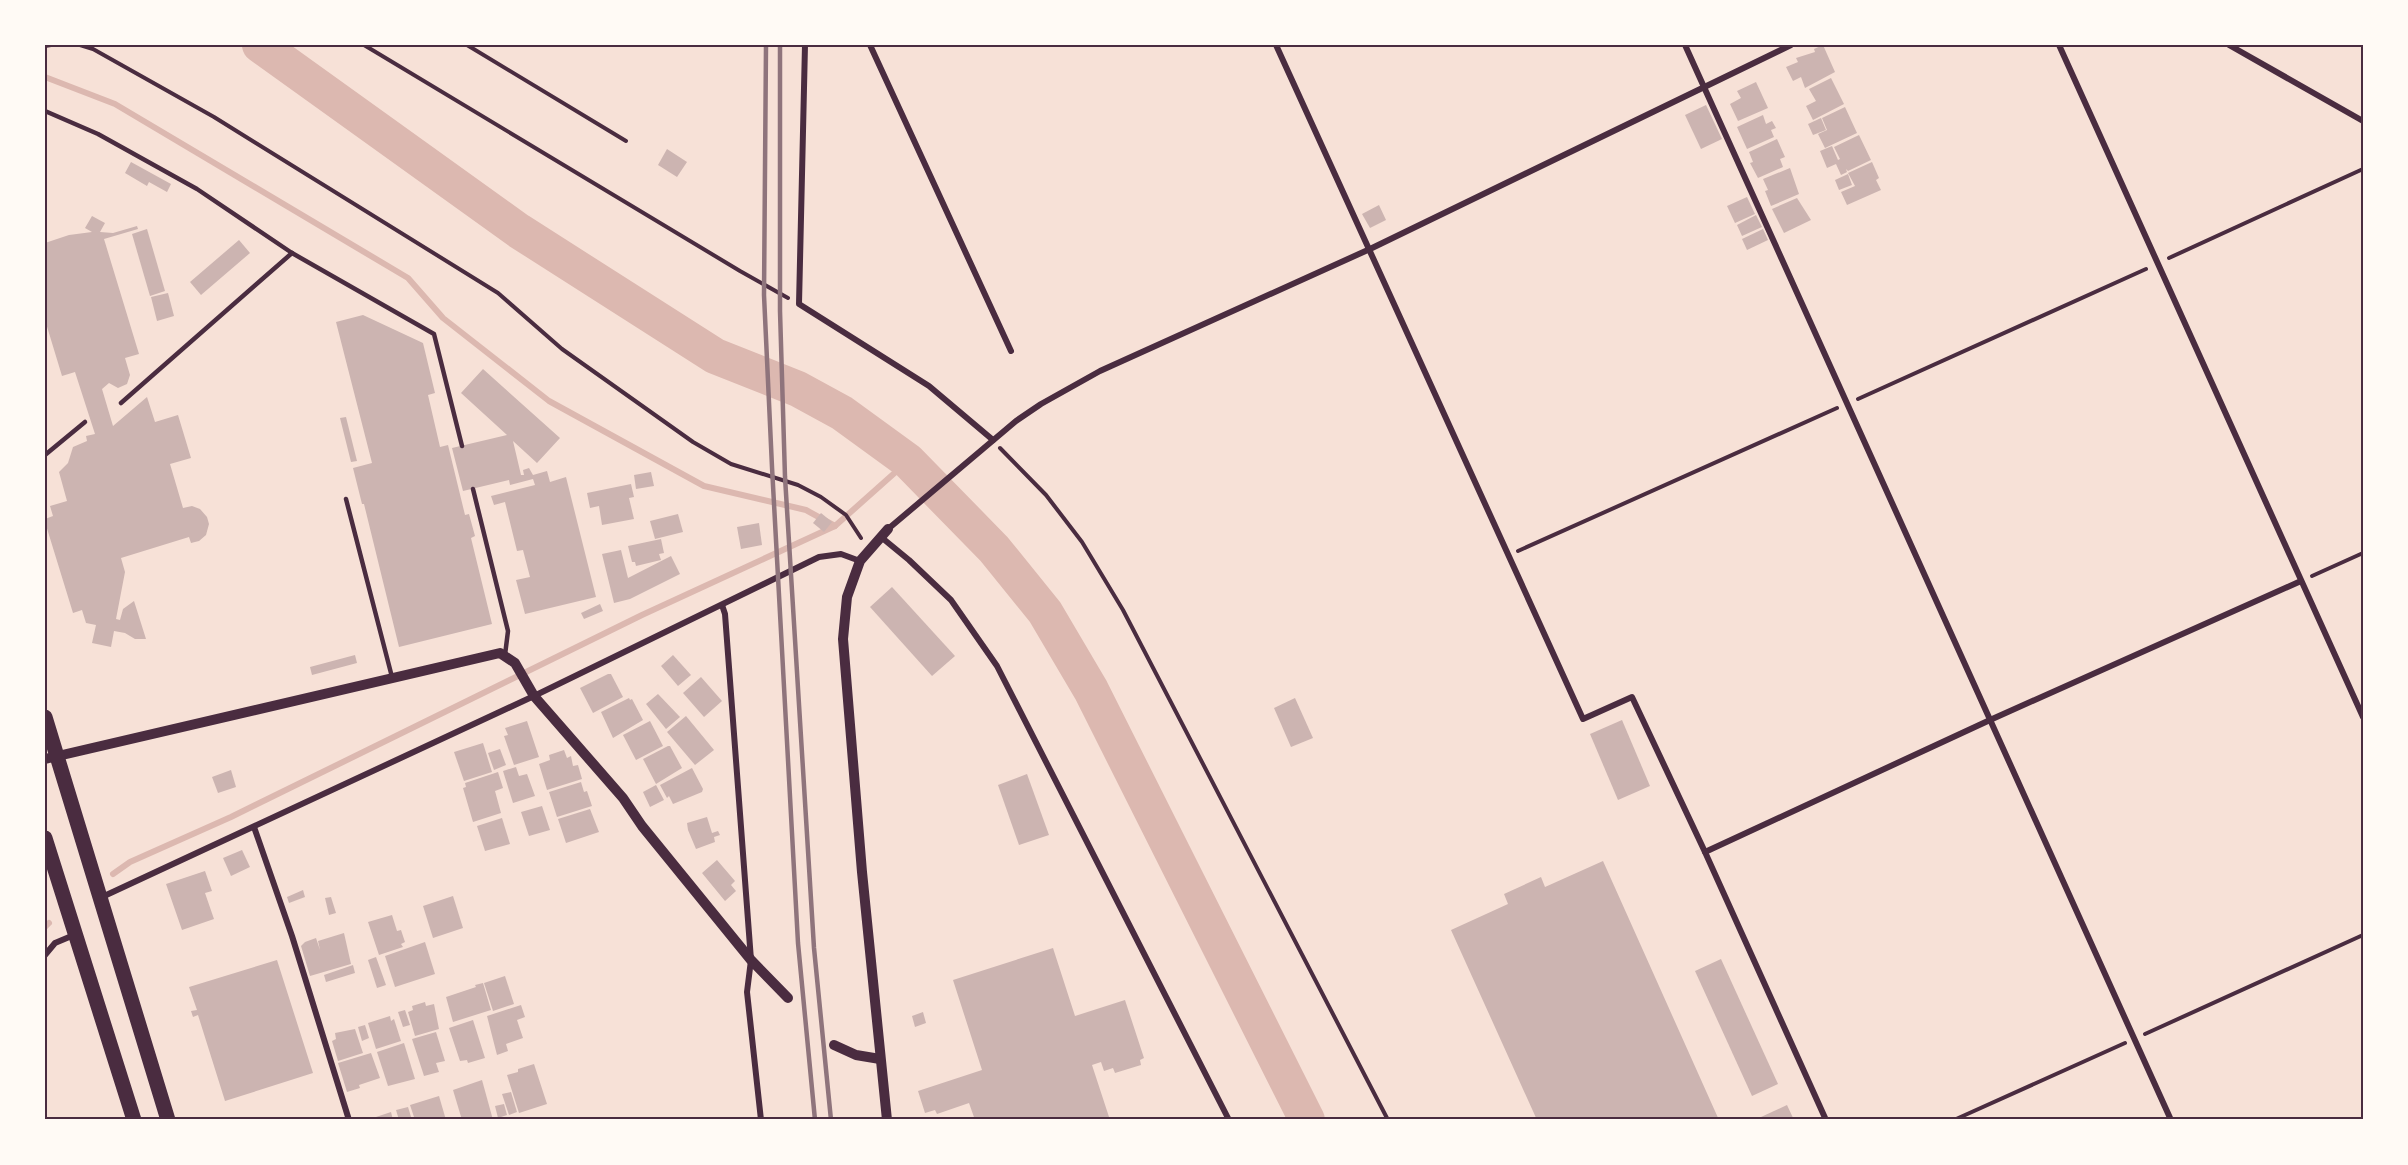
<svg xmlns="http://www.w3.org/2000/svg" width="2408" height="1165" font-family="Raleway,sans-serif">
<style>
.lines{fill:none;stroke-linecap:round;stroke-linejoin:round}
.stream{stroke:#dcb8b0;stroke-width:6}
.river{stroke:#dcb8b0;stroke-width:36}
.building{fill:#ccb4b1}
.path{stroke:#4a2c40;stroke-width:4}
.service{stroke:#4a2c40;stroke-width:4.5}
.minor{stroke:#4a2c40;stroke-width:6}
.tertiary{stroke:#4a2c40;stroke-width:10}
.primary{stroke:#4a2c40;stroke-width:15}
.rail{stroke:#8f747c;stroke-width:4.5}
.neatline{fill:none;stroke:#4a2c40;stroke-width:2}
</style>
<rect width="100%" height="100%" fill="#f7e1d7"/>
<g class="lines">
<!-- stream -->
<g class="stream">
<polyline points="45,77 115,104 408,278 443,318 549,401 704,486 806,510 835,526"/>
<polyline points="113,874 130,862 231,817 642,615 835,526 908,461"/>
<polyline points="45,927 49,923"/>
</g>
<!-- river -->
<polyline class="river" points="260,45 519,231 715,356 798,389 842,413 908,461 994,549 1045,612 1091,690 1307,1120"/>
</g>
<!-- building -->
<g class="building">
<polygon points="1823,45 1835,72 1805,88 1801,77 1793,81 1786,67 1798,62 1796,58 1815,52 1814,49"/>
<polygon points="1831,78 1844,104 1813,120 1806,106 1816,101 1809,89"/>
<polygon points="1756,82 1768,108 1738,121 1730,104 1741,98 1737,91"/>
<polygon points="1706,105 1722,139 1701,149 1685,115"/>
<polygon points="1845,107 1857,133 1825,148 1818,134 1827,130 1822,118"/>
<polygon points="1763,115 1766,124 1772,121 1776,128 1771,130 1774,137 1747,149 1737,127"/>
<polygon points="1821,118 1826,130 1813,135 1808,124"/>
<polygon points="1859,135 1871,160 1848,171 1846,169 1847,172 1841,175 1836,164 1827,168 1820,151 1832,146 1838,160 1840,159 1834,147"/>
<polygon points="1777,139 1785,157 1780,159 1783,167 1758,178 1750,163 1753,162 1749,152"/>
<polygon points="667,149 687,162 677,177 658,165"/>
<polygon points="131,162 171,184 167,192 149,182 147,186 125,173"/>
<polygon points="1872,162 1879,178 1876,180 1881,190 1847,205 1841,192 1855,186 1848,173"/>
<polygon points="1790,168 1799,194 1771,206 1765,191 1768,190 1763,179"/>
<polygon points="1848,174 1852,185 1839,190 1835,180"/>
<polygon points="1747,197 1755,214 1735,223 1727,206"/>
<polygon points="1797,198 1811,220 1784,233 1772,209"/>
<polygon points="1379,205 1386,220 1370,228 1362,214"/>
<polygon points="1756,215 1762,227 1742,236 1737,225"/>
<polygon points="92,216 105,223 100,232 113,233 137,226 138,229 104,239 139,354 125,358 130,375 127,384 118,388 109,383 102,389 113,426 147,397 155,422 178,415 191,458 170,464 183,508 192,506 200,509 207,517 209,524 206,535 199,541 191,543 189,537 121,558 125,572 116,619 120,620 123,609 134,601 146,639 135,639 125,633 114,631 111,647 92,643 96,625 86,623 82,610 73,613 45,522 45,519 53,516 50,506 67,501 59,472 68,463 73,447 87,441 86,436 95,434 75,372 62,376 45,320 45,243 69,235 92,232 85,228"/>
<polygon points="147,229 165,291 150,296 132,234"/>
<polygon points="1763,229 1768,240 1747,250 1742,239"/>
<polygon points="239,240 250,253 201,295 190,282"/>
<polygon points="168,293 174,316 157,321 151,297"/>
<polygon points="363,315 423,343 435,393 428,395 440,447 448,445 465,515 469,514 475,536 471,538 492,624 399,647 364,504 362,504 353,468 372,463 336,322"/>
<polygon points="483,369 560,438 537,463 513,441 521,475 524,475 523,470 529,468 533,475 547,471 550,482 566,477 596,597 525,614 516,580 530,577 523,550 517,551 505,502 494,505 491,496 535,485 533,479 510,485 509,480 463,491 452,448 507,435 461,393"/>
<polygon points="346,417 357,461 351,462 340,418"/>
<polygon points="651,472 654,486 636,489 634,475"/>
<polygon points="631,484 634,497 629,498 634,519 602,525 599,506 590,508 587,493"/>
<polygon points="821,513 832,522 824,532 813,523"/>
<polygon points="678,514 683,532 655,539 650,521"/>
<polygon points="759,523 762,545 741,549 737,527"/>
<polygon points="661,539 664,553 659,554 661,560 636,566 635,562 632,562 628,546"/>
<polygon points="621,550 628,578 671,556 680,574 630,599 614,603 602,554"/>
<polygon points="892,587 955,656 932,676 870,607"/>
<polygon points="600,604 603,611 584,619 581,613"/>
<polygon points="355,655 357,663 312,675 310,667"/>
<polygon points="673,655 691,675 678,686 661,666"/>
<polygon points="608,674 611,674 623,697 593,713 580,688"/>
<polygon points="701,677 722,701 704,717 683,693"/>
<polygon points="658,694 680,717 666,729 646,704"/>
<polygon points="629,698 630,700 632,699 643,720 613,738 601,712"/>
<polygon points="1295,698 1313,738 1291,747 1274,708"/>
<polygon points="686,716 714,750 695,765 667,732"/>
<polygon points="1622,720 1650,786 1618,800 1590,734"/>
<polygon points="527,721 539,757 514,765 504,736 508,735 505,728"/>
<polygon points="650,721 663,746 636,760 623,735"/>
<polygon points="483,743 492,772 464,781 454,752"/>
<polygon points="668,746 670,746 682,768 656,784 643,759"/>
<polygon points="500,749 506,765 494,770 488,753"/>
<polygon points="564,750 567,758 571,756 573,766 578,765 582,779 547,790 539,764 550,760 549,755"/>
<polygon points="516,767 519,776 527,774 535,796 513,803 503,771"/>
<polygon points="692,768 703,789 702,792 673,804 669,796 667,798 660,785"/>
<polygon points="231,770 236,787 218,793 212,777"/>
<polygon points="498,772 503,788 495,791 501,813 473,822 463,788 466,787 465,783"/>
<polygon points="1027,774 1049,835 1019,845 998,785"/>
<polygon points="581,782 584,792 587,791 592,806 557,817 549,792"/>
<polygon points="656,785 664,800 650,807 643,792"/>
<polygon points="542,806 550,830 529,836 521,812"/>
<polygon points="590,809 599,832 566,843 558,819"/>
<polygon points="707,817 712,833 718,831 720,835 714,837 715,842 696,849 688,830 687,823"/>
<polygon points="502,818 510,844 485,851 477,826"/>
<polygon points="242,850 250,867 231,876 223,858"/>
<polygon points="717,860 735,881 731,885 736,891 725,901 702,873"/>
<polygon points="1603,861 1719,1120 1537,1120 1451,930 1508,904 1504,894 1541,877 1545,887"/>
<polygon points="205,871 212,891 205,893 214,919 182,930 166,884"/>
<polygon points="303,890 305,897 289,903 287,897"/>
<polygon points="453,896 463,928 433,938 423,906"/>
<polygon points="331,897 336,913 329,915 325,898"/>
<polygon points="392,915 397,931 401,930 405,942 401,944 403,947 379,955 368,922"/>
<polygon points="344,933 351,964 310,976 301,946 305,942 316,938 320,950 318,941"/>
<polygon points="425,942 435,974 395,987 385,956"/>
<polygon points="1053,948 1075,1016 1125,1000 1144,1058 1140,1060 1141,1065 1115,1073 1113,1068 1104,1071 1101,1062 1092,1065 1110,1120 975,1120 969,1103 937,1114 935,1110 925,1113 918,1091 982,1070 953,980"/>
<polygon points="376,957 386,985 377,988 368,960"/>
<polygon points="1721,959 1778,1084 1752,1096 1695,971"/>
<polygon points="277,960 313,1073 225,1101 198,1015 193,1017 191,1011 197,1010 189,987"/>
<polygon points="353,965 355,973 326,982 324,975"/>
<polygon points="505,976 514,1004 493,1011 484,983"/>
<polygon points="483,983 491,1010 453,1022 446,997 476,987 475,985"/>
<polygon points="425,1002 426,1006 434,1004 439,1029 415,1036 408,1012 413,1010 412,1006"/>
<polygon points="521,1005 525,1017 517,1020 523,1038 506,1044 508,1051 497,1055 487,1016"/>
<polygon points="405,1010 410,1025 403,1027 398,1012"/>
<polygon points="923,1012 926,1023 915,1027 912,1016"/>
<polygon points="390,1016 391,1021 394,1019 401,1041 376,1049 368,1023"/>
<polygon points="473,1020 485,1058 468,1063 467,1060 460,1061 449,1028"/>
<polygon points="365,1025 369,1038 362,1041 358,1027"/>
<polygon points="355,1029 363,1053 338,1061 332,1041 336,1039 335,1033"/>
<polygon points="436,1032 445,1061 436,1063 439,1072 424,1076 412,1039"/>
<polygon points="404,1043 415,1079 388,1086 377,1052"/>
<polygon points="371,1053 380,1078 359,1085 360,1088 347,1092 338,1063"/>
<polygon points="534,1064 547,1104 519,1113 507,1075 518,1072 518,1069"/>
<polygon points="482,1080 493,1120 462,1120 453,1090"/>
<polygon points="511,1092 517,1112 509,1115 502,1094"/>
<polygon points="439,1096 446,1120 415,1120 410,1105"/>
<polygon points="504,1104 507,1115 498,1118 495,1106"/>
<polygon points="1787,1105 1794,1120 1763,1120 1761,1117"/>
<polygon points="408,1107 412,1120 399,1120 396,1110"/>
<polygon points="391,1112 393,1120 367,1120"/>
</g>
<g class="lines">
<!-- path -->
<g class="path">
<polyline points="80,45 93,49 214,117 498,293 562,349 693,442 731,464 798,485 821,497 846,515 861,538"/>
<polyline points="364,45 740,271 788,298"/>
<polyline points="467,45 626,141"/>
<polyline points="45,46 51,45"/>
<polyline points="2169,258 2363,169"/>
<polyline points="1858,399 2146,269"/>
<polyline points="1000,448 1046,495 1082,542 1123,610 1388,1120"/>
<polyline points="1518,551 1837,408"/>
<polyline points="2312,576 2363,553"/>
<polyline points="2145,1034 2363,935"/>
<polyline points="1954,1120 2125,1043"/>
</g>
<!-- service -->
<g class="service">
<polyline points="45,111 98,134 197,189 292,253 434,334 462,446"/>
<polyline points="121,403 292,253"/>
<polyline points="45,455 85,422"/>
<polyline points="473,489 508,631 505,655"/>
<polyline points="346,499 392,677"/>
</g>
<!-- minor -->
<g class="minor">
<polyline points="805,45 799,304 929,386 993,440"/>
<polyline points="870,45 1011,351"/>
<polyline points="1276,45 1583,719 1632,697 1705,852 1826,1120"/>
<polyline points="1685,45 2171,1120"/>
<polyline points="2059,45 2363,717"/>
<polyline points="2229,45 2363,121"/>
<polyline points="888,529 1016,421 1041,404 1100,371 1370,249 1791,45"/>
<polyline points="881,537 909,560 951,600 997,666 1229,1120"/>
<polyline points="722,605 725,614 751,960 747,992 761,1120"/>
<polyline points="254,827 292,936 349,1120"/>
<polyline points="1705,852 1990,720 2301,581"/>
<polyline points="102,897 534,696 819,557 841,554 860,561"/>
<polyline points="45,955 55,943 74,935"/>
</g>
<!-- tertiary -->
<g class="tertiary">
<polyline points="45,759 500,653 515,663 534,696 623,798 642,826 751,960 788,998"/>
<polyline points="834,1045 856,1055 880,1059"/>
<polyline points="887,1120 862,872 843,639 847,597 860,561 888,529"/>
</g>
<!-- primary -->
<g class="primary">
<polyline points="45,717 168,1120"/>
<polyline points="45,838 134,1120"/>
</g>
<!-- rail -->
<g class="rail">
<polyline points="766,45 764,295 772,467 798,943 815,1120"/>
<polyline points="780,45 780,311 785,477 814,948 831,1120"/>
</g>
</g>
<!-- border -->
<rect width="2408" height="1165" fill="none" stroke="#fffaf5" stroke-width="93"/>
<rect x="46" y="46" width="2316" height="1072" class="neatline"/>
</svg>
